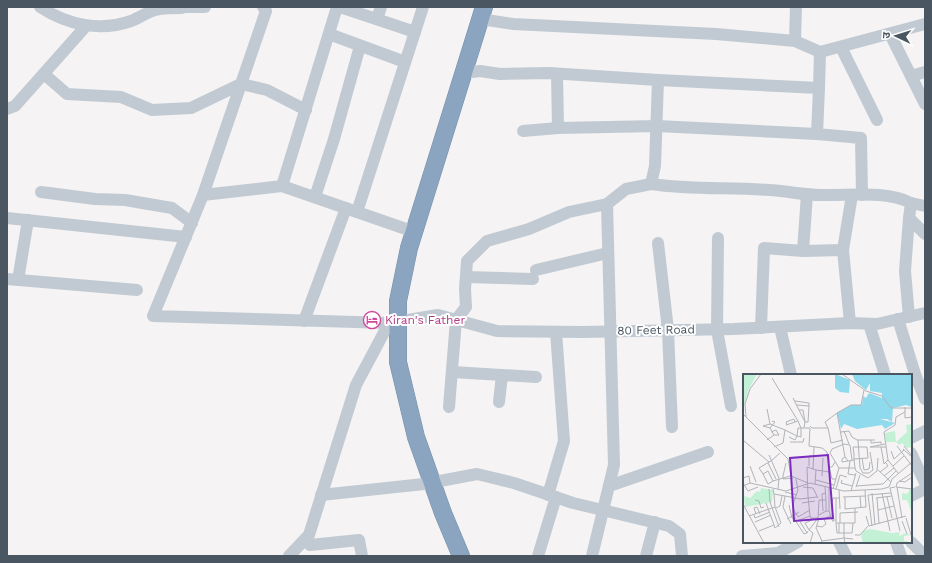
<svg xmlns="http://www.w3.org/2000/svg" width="932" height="563" font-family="'Work Sans','Noto Sans Devanagari',sans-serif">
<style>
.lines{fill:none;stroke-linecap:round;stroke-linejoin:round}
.highway-casing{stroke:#7690ad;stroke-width:18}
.minor{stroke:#c1cad2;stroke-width:12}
.highway{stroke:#8ba5c1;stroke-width:17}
.labels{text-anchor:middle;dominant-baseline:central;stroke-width:4;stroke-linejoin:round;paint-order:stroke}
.hotel-label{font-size:12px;fill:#b23c85;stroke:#fff;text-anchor:start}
.street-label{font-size:12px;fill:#4a5661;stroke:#fff}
.inset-road{fill:none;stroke:#b1b4b9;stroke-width:1}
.view{fill:#7b2cbf;fill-opacity:0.15;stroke:#7b2cbf;stroke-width:2}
.inset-edge{fill:none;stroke:#4a5661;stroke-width:2}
</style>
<rect width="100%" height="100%" fill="#f5f3f3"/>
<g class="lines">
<!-- highway casing -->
<g class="highway-casing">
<polyline id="highway" points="461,556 443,513 416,437 398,362 398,301 409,248 484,7"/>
</g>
<!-- minor -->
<g class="minor">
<path d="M40,7C68,25 100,32 131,21C141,17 150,10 160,9C167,8 175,8 182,8"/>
<polyline points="182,7 205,7"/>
<polyline points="263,7 266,11 203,195 282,186 406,229"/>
<polyline points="340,7 415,32"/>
<polyline points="377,19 381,7"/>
<polyline points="480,19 513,24 716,34 795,41 820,52"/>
<polyline points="329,34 405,62"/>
<polyline points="890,34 925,104"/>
<polyline points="795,41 796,7"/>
<polyline points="841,47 877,120"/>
<path d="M463,73L480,71L500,74L549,73L658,80L655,166L651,184C691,190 730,187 769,190C787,191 804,195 821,195C850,196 885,190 911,203L909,218"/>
<polyline points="44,74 67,94 121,97 152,110 191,108 241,84 267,90 306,110"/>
<polyline points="557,74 558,128 657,126 817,134"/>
<polyline points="911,76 925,72"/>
<polyline points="658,80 819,88 817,134 861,138 862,195"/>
<polyline points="819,88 820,52 925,24"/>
<polyline points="7,109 15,106 86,26"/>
<polyline points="523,131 558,128"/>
<polyline points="282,186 337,7"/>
<polyline points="41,192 95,199 125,200 172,208 192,223"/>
<polyline points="203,195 153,316 389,323 438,315 497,331 583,332 734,329 850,323 877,324 925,313"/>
<polyline points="315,197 334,139 360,46"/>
<polyline points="911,203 925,206"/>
<polyline points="357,212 423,7"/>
<polyline points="7,218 186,237"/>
<polyline points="718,238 717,330 731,406"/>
<polyline points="658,243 668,330 672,427"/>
<polyline points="803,251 843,250"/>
<polyline points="536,270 608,253"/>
<polyline points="466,277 533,279"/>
<polyline points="7,279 137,290"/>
<polyline points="18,280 28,220"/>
<polyline points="909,317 905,271 909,218 925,234"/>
<polyline points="898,319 915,374 925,399"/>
<polyline points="304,321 346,208"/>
<polyline points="850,323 843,250 852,195"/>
<polyline points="869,324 885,375"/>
<polyline points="780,327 791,375"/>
<polyline points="761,328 764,248 803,251 807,194"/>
<polyline points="452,372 536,377"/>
<polyline points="499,402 502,375"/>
<polyline points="449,407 456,320 466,307 465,289 467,261 487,241 529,229 569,212 607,204 626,189 651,184"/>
<polyline points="911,438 925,431"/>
<polyline points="911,453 925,483"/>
<polyline points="609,486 708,452"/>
<polyline points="321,495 424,484 477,474 514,483 573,503 669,526 680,534 682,556"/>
<polyline points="548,495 564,441 556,332"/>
<polyline points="911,496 925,489"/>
<polyline points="839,542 846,556"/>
<polyline points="896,542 901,556"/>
<polyline points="911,542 925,556"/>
<polyline points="310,545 359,540 362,556"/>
<polyline points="289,556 309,535 356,385 389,323"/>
<polyline points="538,556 556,497"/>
<polyline points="592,556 614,465 607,204"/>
<polyline points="646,556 655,522"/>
<polyline points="742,556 778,553 798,542"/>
</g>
<!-- highway -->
<use href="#highway" class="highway"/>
</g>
<!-- icons -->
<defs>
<g id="hotel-ring" transform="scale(0.9)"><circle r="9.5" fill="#fff" stroke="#d1479c" stroke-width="1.5"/><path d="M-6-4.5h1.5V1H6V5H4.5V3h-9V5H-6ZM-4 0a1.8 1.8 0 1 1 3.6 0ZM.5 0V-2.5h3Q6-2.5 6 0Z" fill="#d1479c"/></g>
</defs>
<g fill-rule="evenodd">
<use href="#hotel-ring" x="372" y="320"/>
</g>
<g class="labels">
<!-- hotel labels -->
<g class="hotel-label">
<text x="385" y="320">Kiran's Father</text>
</g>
<!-- street labels -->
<g class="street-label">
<text transform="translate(656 330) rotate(-1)">80 Feet Road</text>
</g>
</g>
<!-- overview -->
<g transform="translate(743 374)">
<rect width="169" height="169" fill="#f5f3f3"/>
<path d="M0,0H14L6,15L0,36ZM169,50V73L164,74L159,69L156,71L153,68H143L142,59L152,57L153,68L164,58L163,51ZM18,114L30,116L29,128L2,133L1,122L7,124L14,117L17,118ZM167,115L169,116V139L164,126H159V119L164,120ZM127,155L149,159L157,158L156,162L161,160L159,159L169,161L161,162V167H166L162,169H120L118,162L120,157Z" fill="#c3f1d5"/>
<path d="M92,0L107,6L106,19L97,18L92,14ZM109,0H169V33L163,31L150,34L149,48L144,45H137L152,49L142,55L139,51L114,55L101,50L98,55L94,39L108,31H119L120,22L123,24L126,19L139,24V19L127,17V9L123,16L118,12L112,7Z" fill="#90daee"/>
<path class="inset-road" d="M99,0L123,17L139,22L148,34H169M29,4L55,47M50,24L62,48L61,54H67L66,72L79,74L84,78L86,93M52,27L66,29V32M54,31L66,32L65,48H62L60,36H56M24,35L27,50L42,56M162,38V44L169,43M1,41L45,85L48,102L65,109M3,43L2,30L7,15L18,0M27,50L20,52L27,54M43,51L55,47L58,54V63L54,62L55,54H61M44,51L43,48L51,45L52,48M67,52L69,54H85L88,69L100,66M85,54L82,48L94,39M101,57L106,70M28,58L33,56L36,61H31M98,58L106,57L109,63L114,66H128M24,66L31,61L27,54L32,48L29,47M115,66L117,94L120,99H126L130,96L127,78M132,66H128V69L138,68V70M1,67L26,88L28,87M47,68H60L61,64M101,70L89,75L87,79L96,94H112M101,70L107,71L109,86M142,70L127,73H143M154,72L169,92M161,72L169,82M31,73L40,69L42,56L54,62L52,66L46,63M138,73L141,90L145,86M160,75L169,83M148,77L151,85L161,76M26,81L36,104L35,115M102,83L99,85V88L105,87M119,84L121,96L126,95L127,88M111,85L125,84L124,73H110L111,80V85L112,94L113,97L125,104M111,86L105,87L102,83L94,39L108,31H118L121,16M28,87L37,79M107,87L105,100L112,101M92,88L89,93H86L89,105H93M25,89L33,105M7,92L13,108M66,92V82H70M150,92L161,82M70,95L71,73M135,96L148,108M137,98L145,92L143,89M155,99L145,86L141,58L152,51L153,43L162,38V33M20,100L16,94L26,88M40,102V105L50,104M40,102L43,89M79,102L80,84M141,102L151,94M0,104L6,102L7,109M125,104L134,97L135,84M53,105L55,116L50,130L51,137L55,143L67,136M73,106L91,111M99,106L98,109L109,112M30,107L47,102M156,107L162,108L169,103M0,109L5,117L15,113M25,110L30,107L25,97L20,100L25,110M72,110L73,96L87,98M0,112L7,109L43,117L67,109L101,117L139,115L146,113L149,105L169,88M113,112L140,110L153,97M60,113L70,114L75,124M113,113L117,101M152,113L147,114L157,157M153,113L154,109L169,99M153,113L169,115M154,113L159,144M26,115L27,128L36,153M30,115L31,120L42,122L57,125L74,123M90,115L96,94M93,115L97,101L104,103M96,116L97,135M108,117L113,99M42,118L54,121M129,119L132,151M139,119L147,157M42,122L40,133L48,150M117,122L118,134M100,123L123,122M102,123V135L123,133L122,116M144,123L149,144M133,124L149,122M134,124L136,150M12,126L16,127L18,134L21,133M59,129L72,127M0,130L21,169M46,131L49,144H53M33,134L37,132L39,122M135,136L151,132M80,137L79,120L83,119M83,137H86L89,146H93V124H96M86,137V114M13,140L11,134L14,133L17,140M11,141L12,144L27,138M76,141L83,137V126M6,142L32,133L31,120M123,142L126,152L163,142M68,144H75L66,156L62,149L69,146L67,142L65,122L64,93L73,96M75,144L76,126H83L82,113M76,144L73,154L79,167L77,169M163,144L168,161M44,145L56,138M52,146L61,160L64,159M93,146V149H112V134M159,147L164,160M12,148L28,141M90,148L89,129L90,124H93M93,149L94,159H96M96,149V159H109L110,149M97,149V139L115,138M31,151L32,154L38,149L32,133M74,152L79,153L83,150L81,145L87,142M129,152L125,121L148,119M66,156L70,159L67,169M16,157L31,151L23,129M65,157L64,159L56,146L67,142M112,161H117L125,152M79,167L101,164V149M102,169L101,164L110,165"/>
<path class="view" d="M85,81L90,144L51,147L47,84Z"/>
<rect width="169" height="169" class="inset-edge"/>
</g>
<!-- border -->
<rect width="932" height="563" fill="none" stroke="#4a5661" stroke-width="16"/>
<!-- north arrow -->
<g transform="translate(896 36) rotate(274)" stroke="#ffffff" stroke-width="3" paint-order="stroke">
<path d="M0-3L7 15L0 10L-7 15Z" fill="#4a5661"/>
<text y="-6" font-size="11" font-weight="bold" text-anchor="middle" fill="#4a5661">उ</text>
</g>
</svg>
